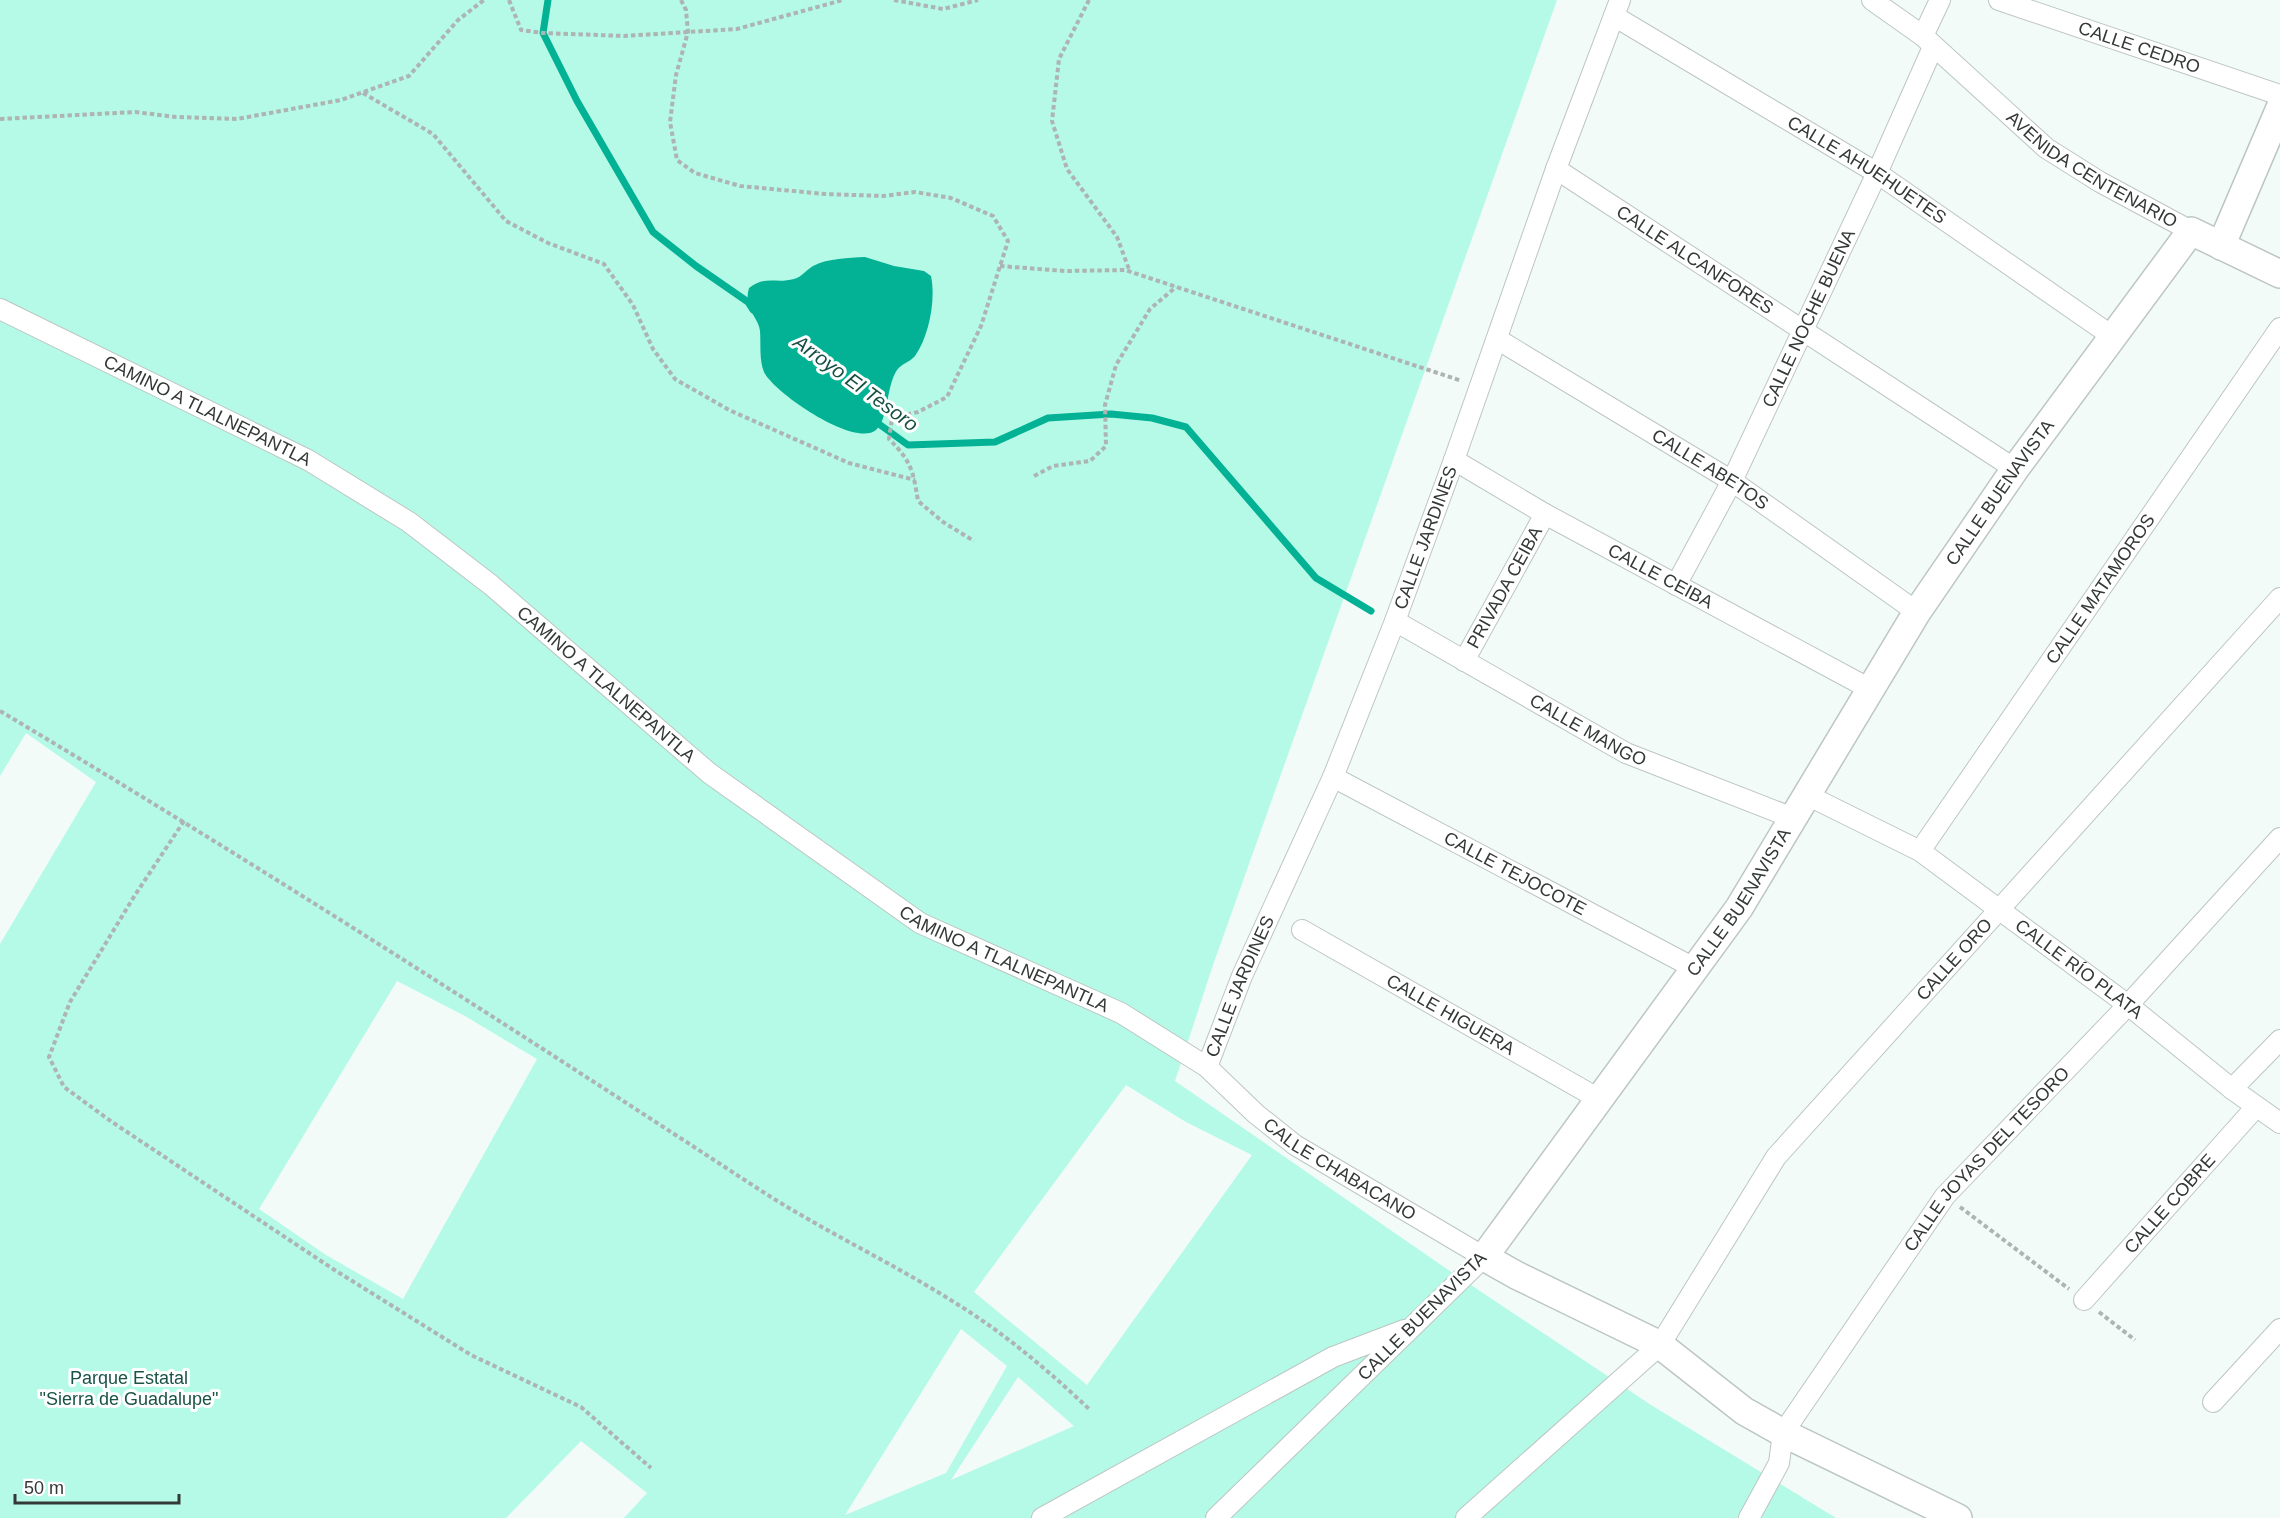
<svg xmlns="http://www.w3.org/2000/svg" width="2280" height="1518" font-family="Arial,sans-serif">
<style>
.green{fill:#b4fae7;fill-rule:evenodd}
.water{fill:#03b295}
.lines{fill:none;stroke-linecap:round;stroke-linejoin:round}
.stream{stroke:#03b295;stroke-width:7}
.street-casing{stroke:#bdc6c3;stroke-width:22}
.secondary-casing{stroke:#bdc6c3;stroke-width:30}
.path{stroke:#adb4b2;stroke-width:4;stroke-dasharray:4.5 3;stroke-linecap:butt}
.street{stroke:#fff;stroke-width:20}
.secondary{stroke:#fff;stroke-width:27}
.labels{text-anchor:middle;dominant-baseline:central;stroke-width:6;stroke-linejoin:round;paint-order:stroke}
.street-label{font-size:18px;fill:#343837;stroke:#fff}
.park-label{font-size:18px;fill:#195346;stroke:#fff}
.water-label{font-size:20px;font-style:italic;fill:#165043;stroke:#fff}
</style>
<rect width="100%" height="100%" fill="#f2fbf8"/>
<!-- green -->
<path class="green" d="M0,0H1557L1213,965L1175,1081L1444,1267L1651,1405L1836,1518H624L647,1493L581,1441L506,1518H0V944L96,782L26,733L0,776ZM397,981L465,1016L537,1059L403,1299L326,1255L259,1209ZM1126,1085L1186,1122L1252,1155L1087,1385L974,1292ZM961,1329L1007,1366L946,1473L845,1515ZM1018,1377L1074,1426L951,1480Z"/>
<!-- water -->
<path class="water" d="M865,257L894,266L924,271L931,276C936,300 929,336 915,356C910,362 901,364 897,370C886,386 889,418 876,430C855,448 774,393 764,372C759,360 761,343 760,331C759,320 749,312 748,302C747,297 748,292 749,288C765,275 776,284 794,279C802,277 806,270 813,266C829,258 848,258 865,257Z"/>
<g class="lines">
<!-- stream -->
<g class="stream">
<polyline points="548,0 543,33 577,101 653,232 696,266 748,302 753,310"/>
<polyline points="872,419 908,445 995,442 1048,418 1111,414 1152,418 1186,427 1316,578 1371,611"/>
</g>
<!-- street casing -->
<g class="street-casing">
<g id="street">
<path id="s1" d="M1872,0L1923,36L2046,148L2100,182L2191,231"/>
<path id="s2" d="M1999,0L2280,95"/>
<path id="s3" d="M1614,16L1877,173L2112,336"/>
<polyline points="1923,36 1940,0"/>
<path id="s4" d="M1556,169L2015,469"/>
<path id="s5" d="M0,309L308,460L409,522L491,585L709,773L920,923L1121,1013L1207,1067L1256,1114L1295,1145L1484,1257L1216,1518"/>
<path id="s6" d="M1497,339L1732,481L1917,612"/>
<path id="s7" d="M1454,460L1545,514L1870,689"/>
<path id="s8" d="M1676,585L1732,481L1877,173L1933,47"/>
<path id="s9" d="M1395,621L1626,753L1793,818"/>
<path id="s10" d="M1464,661L1545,514"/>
<path id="s11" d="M1333,777L1696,969"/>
<path id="s12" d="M1807,795L1920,851L2128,1005L2232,1089L2280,1123"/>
<path id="s13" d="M1920,851L2280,328"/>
<path id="s14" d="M1302,930L1599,1099"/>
<path id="s15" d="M1207,1067L1242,976L1333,777L1395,621L1454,460L1556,169L1620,0"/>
<polyline points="2232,1089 2280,1040"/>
<path id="s16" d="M2084,1300L2256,1107"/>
<polyline points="2213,1402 2280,1329"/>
<polyline points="1042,1518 1333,1357 1404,1330"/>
<path id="s17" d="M1466,1518L1660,1345L1776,1157L2280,598"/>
<path id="s18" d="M1749,1518L1779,1463L1783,1433L1945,1196L2128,1005L2280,838"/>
</g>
</g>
<!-- secondary casing -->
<g class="secondary-casing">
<g id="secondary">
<polyline points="2221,246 2280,108"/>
<path id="s19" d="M1958,1518L1783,1433L1744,1411L1660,1345L1516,1275L1484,1257L1739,908L1917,612L2015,469L2191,231L2280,274"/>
</g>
</g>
<!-- path -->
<g class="path">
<polyline points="509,0 521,30 543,33 624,36 737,29 843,0"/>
<path d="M681,0L686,10L688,32L676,75L670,122L677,160L695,173L740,186L825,194L883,196L915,192L951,198L993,216L1008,241L981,326L947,397L918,412L892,418L889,439C911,461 913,470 918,501L943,522L974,541"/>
<polyline points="894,0 943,9 978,0"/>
<polyline points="1089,0 1059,59 1052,121 1067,169 1117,237 1130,272"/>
<polyline points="363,93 433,134 506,221 548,243 604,264 633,305 653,349 675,379 729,410 849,463 915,480"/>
<polyline points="0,119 135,112 176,117 237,119 341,100 409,76 458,20 484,0"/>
<polyline points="1000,266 1065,271 1125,270 1462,381"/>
<polyline points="1034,476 1053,466 1090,461 1106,446 1105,405 1116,365 1150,309 1176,287"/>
<path d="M0,711C257,864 509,1026 760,1190C823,1231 893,1263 957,1304C1004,1333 1049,1371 1089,1409"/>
<polyline points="184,821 135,895 70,1002 49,1057 64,1087 112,1122 333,1269 471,1355 581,1407 651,1468"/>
<polyline points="1960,1207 2069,1289"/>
<polyline points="2099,1312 2135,1340"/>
</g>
<!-- street -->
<use href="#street" class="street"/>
<!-- secondary -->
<use href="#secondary" class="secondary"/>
</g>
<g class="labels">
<!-- street labels -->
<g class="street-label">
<text stroke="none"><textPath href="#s2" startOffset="148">CALLE CEDRO</textPath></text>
<text stroke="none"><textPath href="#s1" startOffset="279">AVENIDA CENTENARIO</textPath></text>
<text stroke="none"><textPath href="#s3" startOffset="296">CALLE AHUEHUETES</textPath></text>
<text stroke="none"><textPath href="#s4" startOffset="166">CALLE ALCANFORES</textPath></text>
<text stroke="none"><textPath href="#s8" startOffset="298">CALLE NOCHE BUENA</textPath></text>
<text stroke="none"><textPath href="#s5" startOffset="231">CAMINO A TLALNEPANTLA</textPath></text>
<text stroke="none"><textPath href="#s6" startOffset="250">CALLE ABETOS</textPath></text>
<text stroke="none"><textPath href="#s19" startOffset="1466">CALLE BUENAVISTA</textPath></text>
<text stroke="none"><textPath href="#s15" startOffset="573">CALLE JARDINES</textPath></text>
<text stroke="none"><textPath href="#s7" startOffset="237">CALLE CEIBA</textPath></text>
<text stroke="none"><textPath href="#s10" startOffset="84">PRIVADA CEIBA</textPath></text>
<text stroke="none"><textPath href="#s13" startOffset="318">CALLE MATAMOROS</textPath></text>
<text stroke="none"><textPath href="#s5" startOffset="717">CAMINO A TLALNEPANTLA</textPath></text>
<text stroke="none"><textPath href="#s9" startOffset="222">CALLE MANGO</textPath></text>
<text stroke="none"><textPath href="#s11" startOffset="206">CALLE TEJOCOTE</textPath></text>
<text stroke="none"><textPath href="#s19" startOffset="980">CALLE BUENAVISTA</textPath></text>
<text stroke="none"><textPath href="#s5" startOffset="1203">CAMINO A TLALNEPANTLA</textPath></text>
<text stroke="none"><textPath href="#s17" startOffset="747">CALLE ORO</textPath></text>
<text stroke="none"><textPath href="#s12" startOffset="324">CALLE RÍO PLATA</textPath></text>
<text stroke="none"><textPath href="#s15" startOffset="87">CALLE JARDINES</textPath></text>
<text stroke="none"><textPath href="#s14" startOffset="171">CALLE HIGUERA</textPath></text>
<text stroke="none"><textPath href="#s18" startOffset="435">CALLE JOYAS DEL TESORO</textPath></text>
<text stroke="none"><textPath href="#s5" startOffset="1602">CALLE CHABACANO</textPath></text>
<text stroke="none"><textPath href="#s16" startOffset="129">CALLE COBRE</textPath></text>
<text transform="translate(1422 1316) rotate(-45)">CALLE BUENAVISTA</text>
</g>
<!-- park labels -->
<g class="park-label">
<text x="129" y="1378">Parque Estatal<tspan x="129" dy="21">"Sierra de Guadalupe"</tspan></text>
</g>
<!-- water labels -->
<g class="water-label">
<text transform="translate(856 383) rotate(36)">Arroyo El Tesoro</text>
</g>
</g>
<!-- scale -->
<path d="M15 1494v9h164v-9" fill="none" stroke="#343837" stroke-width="3"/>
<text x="24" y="1494" font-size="18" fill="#343837" stroke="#ffffff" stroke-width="4.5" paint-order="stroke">50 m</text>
</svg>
